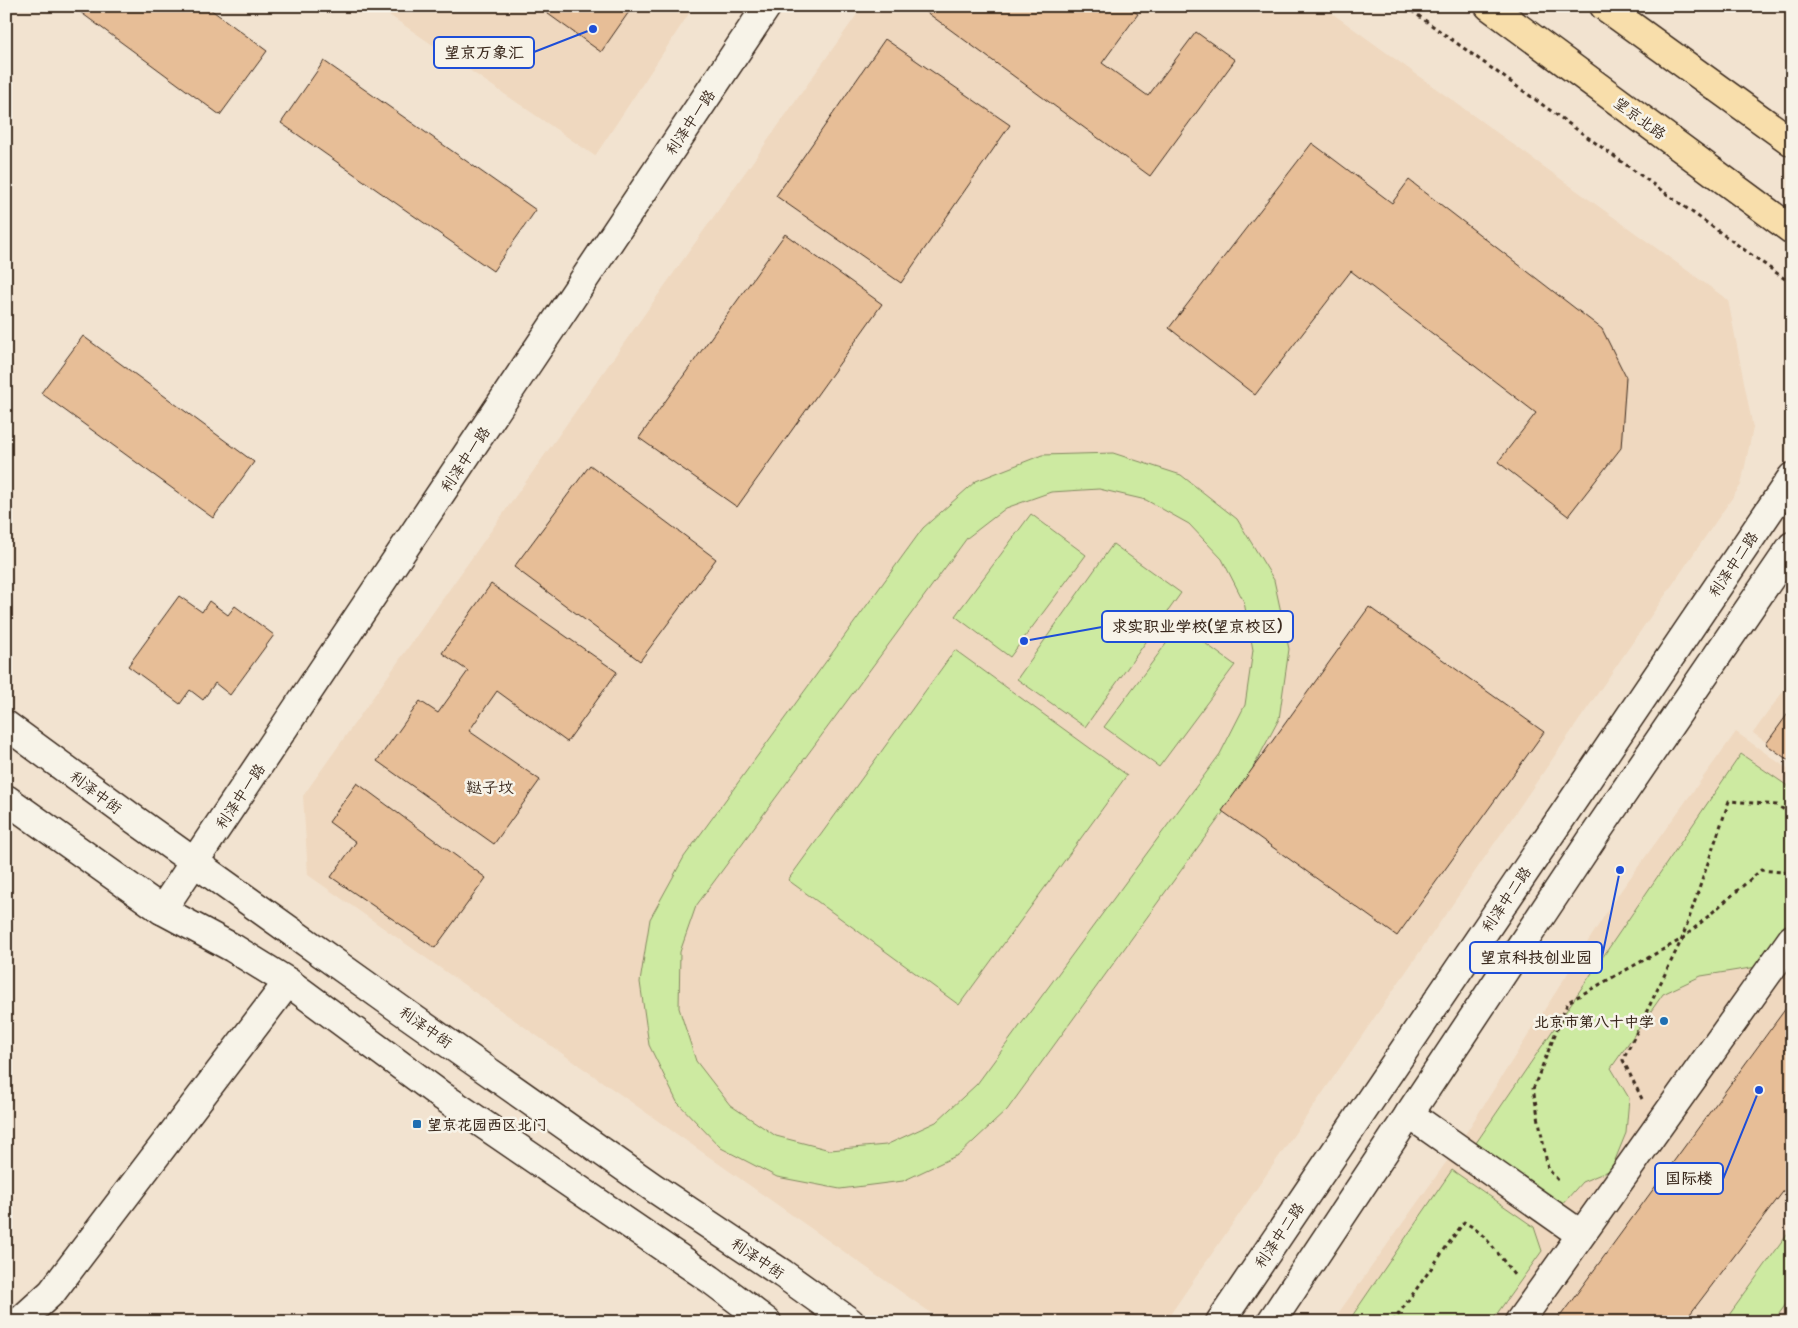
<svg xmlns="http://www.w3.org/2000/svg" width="1798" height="1328" font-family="'Patrick Hand','LXGW WenKai TC',sans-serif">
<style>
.built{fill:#efd8bf}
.green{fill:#cdeaa1;stroke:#848a60;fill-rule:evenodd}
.building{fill:#e7be97;stroke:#3b2a1e}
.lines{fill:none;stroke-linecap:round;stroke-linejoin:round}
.minor-casing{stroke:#3b2a1e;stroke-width:31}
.major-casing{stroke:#3b2a1e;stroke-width:31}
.path{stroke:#3b2a1e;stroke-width:3;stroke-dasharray:4 4;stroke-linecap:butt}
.minor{stroke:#f7f3e8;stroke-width:28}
.major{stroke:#f8deab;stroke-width:28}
.poi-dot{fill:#1f6fb2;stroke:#f7f3e8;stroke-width:2}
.labels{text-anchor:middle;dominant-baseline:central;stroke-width:5;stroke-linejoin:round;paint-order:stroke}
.street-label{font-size:15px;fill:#3b2a1e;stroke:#f7f3e8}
.poi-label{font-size:15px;font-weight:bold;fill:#3b2a1e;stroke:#f7f3e8;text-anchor:end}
.neighbourhood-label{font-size:16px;fill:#3b2a1e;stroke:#f7f3e8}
.leader{fill:none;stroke:#1d4ed8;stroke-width:2}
.callout-dot{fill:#1d4ed8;stroke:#f7f3e8;stroke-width:2}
.callout{fill:#f7f3e8;stroke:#1d4ed8;stroke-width:2}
.callout-label{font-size:16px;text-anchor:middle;font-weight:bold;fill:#3b2a1e}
</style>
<rect width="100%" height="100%" fill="#f2e3d0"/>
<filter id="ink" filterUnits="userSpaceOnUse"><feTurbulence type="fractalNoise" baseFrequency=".02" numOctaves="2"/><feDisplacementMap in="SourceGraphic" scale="10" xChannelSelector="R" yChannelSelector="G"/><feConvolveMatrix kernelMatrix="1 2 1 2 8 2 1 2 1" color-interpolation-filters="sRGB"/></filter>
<g filter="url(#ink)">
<!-- built -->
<g class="built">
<polygon points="376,6 694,6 595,156"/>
<polygon points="863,6 1322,6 1728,300 1753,428 1741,485 1165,1322 944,1322 308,875 303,796"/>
<polygon points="1792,679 1792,761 1753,733"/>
<polygon points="1736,732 1792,772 1792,1322 1332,1322 1457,1147 1617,896"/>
</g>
<!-- green -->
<g class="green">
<path d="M1113,453L1181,475L1237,519L1274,580L1289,649L1279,719L1246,781L1007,1110L960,1154L903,1181L840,1189L777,1177L721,1148L677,1102L649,1045L640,982L650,919L684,857L923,528L976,481L1042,455ZM1099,489L1146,500L1189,524L1222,559L1244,602L1253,650L1245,705L1220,754L977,1084L936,1122L886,1145L830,1150L776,1136L730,1105L696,1061L679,1008L680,952L696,906L967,538L1006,508L1051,492Z"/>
<polygon points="1031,514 1086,555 1010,657 955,616"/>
<polygon points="1113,544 1181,593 1085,727 1017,679"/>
<polygon points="1180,625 1235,665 1159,767 1104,727"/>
<polygon points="955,650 1127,775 959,1005 788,880"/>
<polygon points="1741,754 1792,789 1792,920 1757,967 1701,976 1663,994 1611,1068 1629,1098 1626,1133 1611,1170 1582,1182 1560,1207 1474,1146"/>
<polygon points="1452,1170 1534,1227 1542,1251 1491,1322 1348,1322"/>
<polygon points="1792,1228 1792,1296 1773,1322 1724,1322"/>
</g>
<!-- building -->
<g class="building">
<polygon points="72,6 206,6 267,51 220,115"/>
<polygon points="537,6 633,6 601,52"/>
<polygon points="918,6 1126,6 1138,14 1102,63 1148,96 1196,32 1235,60 1150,176"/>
<polygon points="885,39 1010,125 901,283 776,196"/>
<polygon points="324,61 536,210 493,271 281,123"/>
<polygon points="1312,143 1392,203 1409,180 1602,329 1626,377 1621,448 1568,516 1498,462 1536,413 1351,271 1255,395 1169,328"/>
<polygon points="785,234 882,304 737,507 639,438"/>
<polygon points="83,336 254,462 213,518 41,393"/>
<polygon points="590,465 716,559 640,661 514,567"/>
<polygon points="491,584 617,672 567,742 497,691 469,731 540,780 494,844 377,761 420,701 438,713 468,671 442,653"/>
<polygon points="179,596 202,612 209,601 228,615 235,606 274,635 230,695 215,683 203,700 190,690 180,704 128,666"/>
<polygon points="1369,607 1544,732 1397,936 1222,811"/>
<polygon points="1792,708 1792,763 1766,744"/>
<polygon points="357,783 486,878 435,948 331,877 356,842 329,822"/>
<polygon points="1792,1000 1792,1180 1684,1322 1556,1322"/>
</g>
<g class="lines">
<!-- minor casing -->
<g class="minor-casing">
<g id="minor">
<polyline points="6,725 131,817 401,1010 654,1188 783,1274 850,1322"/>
<polyline points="6,799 162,910 233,948 288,982 442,1096 710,1279 767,1322"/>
<polyline points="162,910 767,6"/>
<polyline points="1409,1114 1580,1234"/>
<polyline points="19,1322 52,1292 288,982"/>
<polyline points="1220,1322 1792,477"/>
<polyline points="1271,1322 1592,839 1792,546"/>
<polyline points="1519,1322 1792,939"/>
</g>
</g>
<!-- major casing -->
<g class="major-casing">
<g id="major">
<polyline points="1489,6 1792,230"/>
<polyline points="1604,6 1792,142"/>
</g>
</g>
<!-- path -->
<g class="path">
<polyline points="1405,6 1792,284"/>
<polyline points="1642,1099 1623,1060 1682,939 1729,801 1777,805 1792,815"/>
<polyline points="1558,1180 1548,1169 1533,1089 1568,1002 1682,939 1761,870 1792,873"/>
<path d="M1393,1322L1464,1222C1487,1234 1499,1256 1515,1276"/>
</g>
<!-- minor -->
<use href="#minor" class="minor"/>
<!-- major -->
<use href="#major" class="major"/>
</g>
</g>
<!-- markers -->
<g class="poi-dot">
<circle cx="1664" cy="1021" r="5"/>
<rect x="412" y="1119" width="10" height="10" rx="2.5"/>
</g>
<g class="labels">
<!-- street labels -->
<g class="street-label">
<text transform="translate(1640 118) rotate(36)">望京北路</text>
<text transform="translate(690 122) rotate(-56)">利泽中一路</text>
<text transform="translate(465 459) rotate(-56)">利泽中一路</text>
<text transform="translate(1733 564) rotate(-56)">利泽中二路</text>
<text transform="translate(96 792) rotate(37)">利泽中街</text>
<text transform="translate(240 796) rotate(-56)">利泽中一路</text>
<text transform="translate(1506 899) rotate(-56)">利泽中二路</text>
<text transform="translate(426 1027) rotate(35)">利泽中街</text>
<text transform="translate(1279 1235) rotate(-56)">利泽中二路</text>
<text transform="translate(758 1258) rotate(34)">利泽中街</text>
</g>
<!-- poi labels -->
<g class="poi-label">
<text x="1654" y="1021">北京市第八十中学</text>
<text x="427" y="1124" text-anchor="start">望京花园西区北门</text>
</g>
<!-- neighbourhood labels -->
<g class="neighbourhood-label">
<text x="490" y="787">鞑子坟</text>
</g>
</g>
<!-- callouts -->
<path class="leader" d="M593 29L534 52M1024 641L1102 627M1620 870L1602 957M1759 1090L1723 1179"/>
<g class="callout-dot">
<circle cx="593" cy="29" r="5"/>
<circle cx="1024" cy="641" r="5"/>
<circle cx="1620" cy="870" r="5"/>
<circle cx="1759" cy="1090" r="5"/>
</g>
<g class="callout">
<rect x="434" y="37" width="100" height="31" rx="5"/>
<rect x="1102" y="611" width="191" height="31" rx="5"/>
<rect x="1470" y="942" width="132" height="31" rx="5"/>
<rect x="1655" y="1163" width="68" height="31" rx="5"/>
</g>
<g class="callout-label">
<text x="484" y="58">望京万象汇</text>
<text x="1197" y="632">求实职业学校(望京校区)</text>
<text x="1536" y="963">望京科技创业园</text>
<text x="1689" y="1184">国际楼</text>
</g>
<!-- margin -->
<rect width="1798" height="1328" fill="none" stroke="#f7f3e8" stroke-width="25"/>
<rect x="12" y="12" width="1773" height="1303" fill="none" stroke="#3b2a1e" stroke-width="2" filter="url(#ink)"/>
</svg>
